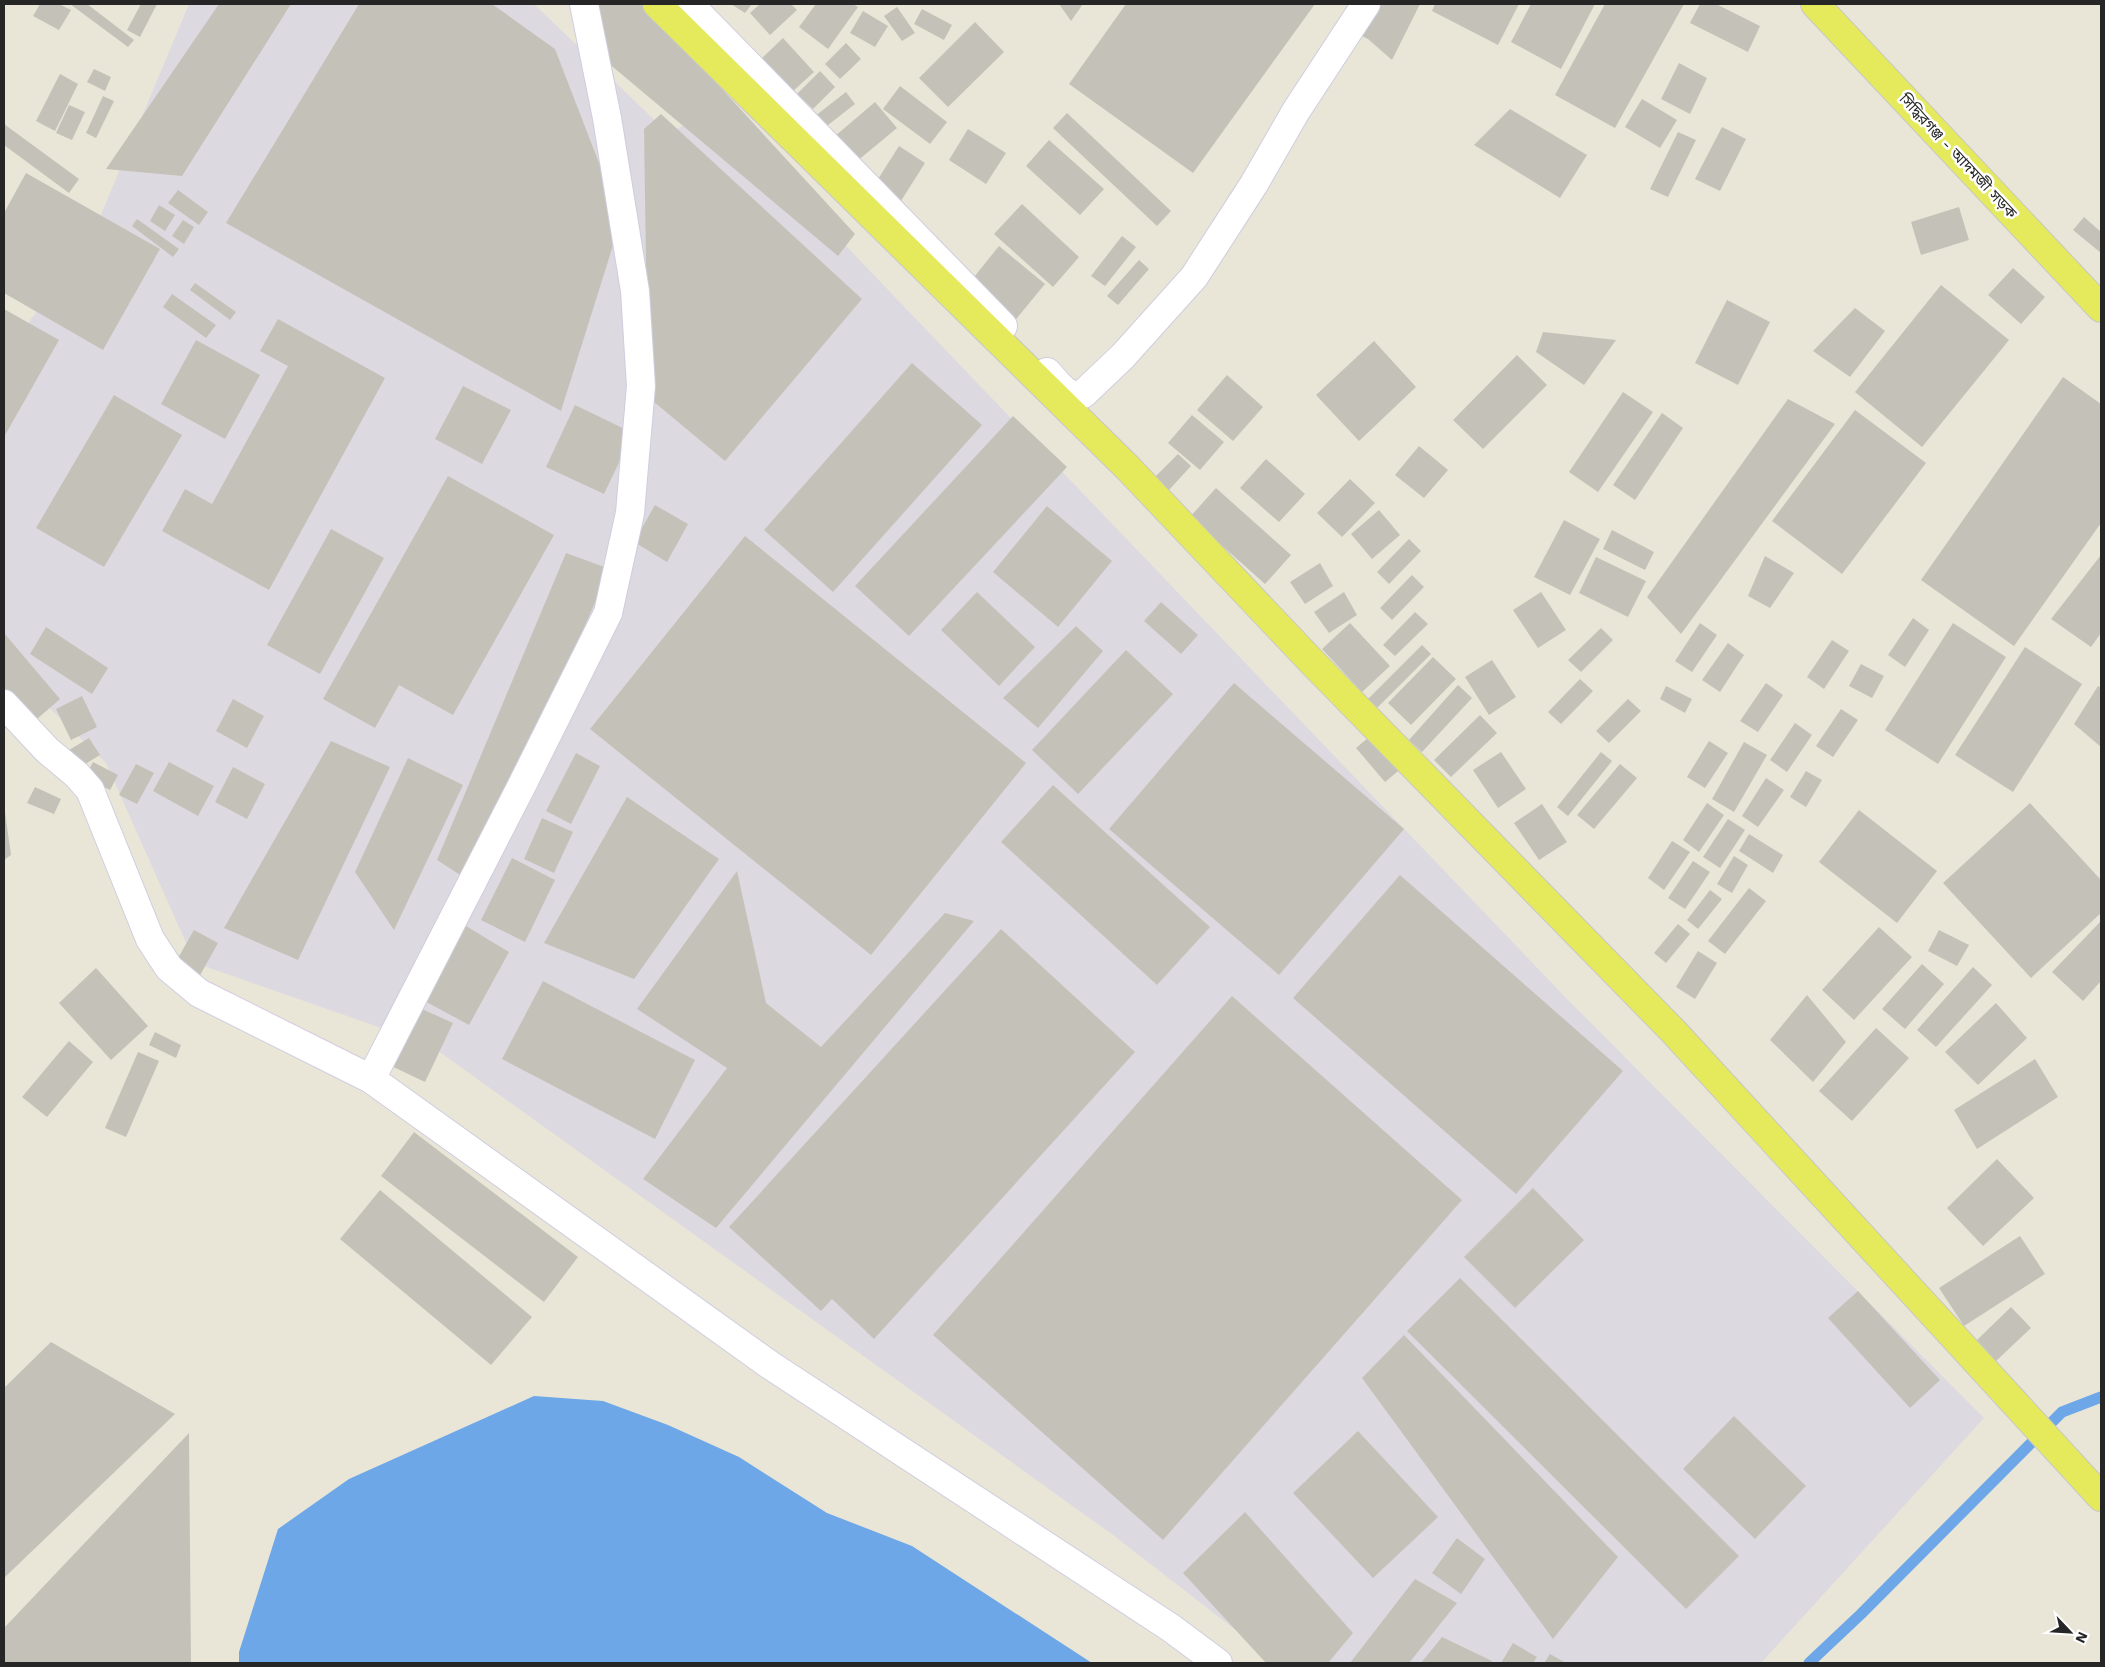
<svg xmlns="http://www.w3.org/2000/svg" width="2105" height="1667" font-family="'Work Sans','Noto Sans Bengali',sans-serif">
<style>
.industrial{fill:#ddd9e1}
.water{fill:#6da7e8}
.lines{fill:none;stroke-linecap:round;stroke-linejoin:round}
.stream{stroke:#6da7e8;stroke-width:11}
.building{fill:#c4c2b8}
.minor-casing{stroke:#cfcddf;stroke-width:30}
.primary-casing{stroke:#c7c7c7;stroke-width:30}
.minor{stroke:#fff;stroke-width:28}
.primary{stroke:#e5ea5c;stroke-width:28}
.labels{text-anchor:middle;dominant-baseline:central;stroke-width:5;stroke-linejoin:round;paint-order:stroke}
.street-label{font-size:15px;fill:#262626;stroke:#fff}
</style>
<rect width="100%" height="100%" fill="#e9e6d8"/>
<!-- industrial -->
<polygon class="industrial" points="189,4 534,4 669,134 713,107 1570,1002 1984,1418 1761,1663 1278,1663 1113,1535 430,1045 195,963 106,763 4,664 4,355 90,241"/>
<!-- water -->
<polygon class="water" points="534,1396 603,1401 668,1425 739,1457 827,1513 912,1546 1092,1663 239,1663 239,1652 278,1529 349,1479"/>
<g class="lines">
<!-- stream -->
<polyline class="stream" points="1809,1663 1861,1614 2062,1412 2101,1397"/>
</g>
<!-- building -->
<g class="building">
<polygon points="40,4 59,4 71,10 59,30 33,16"/>
<polygon points="70,4 87,4 134,40 128,47"/>
<polygon points="141,4 157,4 140,37 127,30"/>
<polygon points="219,4 291,4 182,176 106,169"/>
<polygon points="359,4 492,4 555,49 621,220 561,411 226,223"/>
<polygon points="591,4 644,4 855,234 838,256 607,62"/>
<polygon points="731,4 752,4 745,13"/>
<polygon points="760,4 791,4 797,10 770,35 750,13"/>
<polygon points="816,4 853,4 858,7 828,49 799,27"/>
<polygon points="1059,4 1083,4 1071,21"/>
<polygon points="1126,4 1315,4 1193,173 1069,84"/>
<polygon points="1379,4 1420,4 1392,60 1368,39 1360,35"/>
<polygon points="1435,4 1519,4 1498,45 1432,11"/>
<polygon points="1531,4 1595,4 1561,69 1511,42"/>
<polygon points="1605,4 1684,4 1615,128 1555,95"/>
<polygon points="1700,4 1716,4 1760,26 1748,52 1690,23"/>
<polygon points="897,7 915,33 902,41 884,16"/>
<polygon points="922,9 952,25 944,40 914,24"/>
<polygon points="863,11 888,26 875,47 850,33"/>
<polygon points="975,22 1004,52 948,107 919,78"/>
<polygon points="783,38 814,72 792,92 761,59"/>
<polygon points="846,43 861,59 840,79 825,64"/>
<polygon points="1679,63 1707,78 1690,114 1661,99"/>
<polygon points="94,69 111,77 105,91 87,82"/>
<polygon points="820,71 835,87 813,109 797,94"/>
<polygon points="60,74 78,84 55,131 36,121"/>
<polygon points="900,86 947,122 930,144 883,109"/>
<polygon points="846,92 855,104 819,132 810,120"/>
<polygon points="103,96 114,101 96,138 86,133"/>
<polygon points="1642,99 1677,120 1660,148 1625,127"/>
<polygon points="875,102 897,128 856,162 834,137"/>
<polygon points="69,105 85,112 72,140 56,133"/>
<polygon points="1510,109 1587,155 1560,198 1474,145"/>
<polygon points="1067,113 1171,211 1157,226 1053,128"/>
<polygon points="661,114 862,299 725,461 648,397 644,129"/>
<polygon points="4,124 79,179 69,193 4,145"/>
<polygon points="1722,127 1746,139 1720,191 1695,179"/>
<polygon points="968,129 1006,153 986,184 949,160"/>
<polygon points="1678,132 1696,140 1668,197 1650,189"/>
<polygon points="1049,140 1104,189 1080,215 1026,166"/>
<polygon points="899,146 925,163 899,204 873,187"/>
<polygon points="26,173 160,249 103,350 4,293 4,213"/>
<polygon points="178,190 208,212 199,225 168,203"/>
<polygon points="1022,204 1079,257 1053,287 994,234"/>
<polygon points="159,205 175,215 165,231 150,221"/>
<polygon points="1959,207 1969,240 1921,255 1911,222"/>
<polygon points="2084,217 2101,232 2101,253 2073,230"/>
<polygon points="137,219 179,249 173,257 132,226"/>
<polygon points="183,220 194,227 184,244 172,236"/>
<polygon points="1122,236 1136,247 1105,286 1091,276"/>
<polygon points="999,246 1045,284 1012,324 966,287"/>
<polygon points="1139,260 1149,269 1118,305 1107,296"/>
<polygon points="2013,268 2045,297 2021,324 1988,295"/>
<polygon points="195,283 236,312 230,320 190,290"/>
<polygon points="1941,285 2009,340 1922,447 1855,392"/>
<polygon points="172,294 216,325 206,338 163,307"/>
<polygon points="1727,300 1770,322 1738,385 1695,363"/>
<polygon points="1855,308 1885,331 1850,377 1813,351"/>
<polygon points="4,309 59,340 4,437"/>
<polygon points="278,319 385,378 269,590 162,531 185,489 212,504 288,366 260,351"/>
<polygon points="1543,332 1616,340 1584,385 1536,352"/>
<polygon points="196,340 260,375 225,439 161,404"/>
<polygon points="1374,341 1416,387 1359,441 1316,395"/>
<polygon points="1517,355 1547,385 1483,449 1453,420"/>
<polygon points="912,363 982,425 833,592 764,530"/>
<polygon points="1227,375 1263,407 1233,441 1197,410"/>
<polygon points="2063,377 2101,404 2101,523 2014,646 1921,580"/>
<polygon points="463,386 511,410 482,464 435,439"/>
<polygon points="1623,392 1653,412 1598,492 1569,472"/>
<polygon points="114,395 182,435 104,567 36,528"/>
<polygon points="1788,399 1835,424 1681,634 1647,597"/>
<polygon points="575,405 633,433 604,494 546,467"/>
<polygon points="1855,410 1926,463 1842,574 1772,521"/>
<polygon points="1662,413 1683,428 1635,500 1613,485"/>
<polygon points="1192,415 1224,442 1200,470 1168,443"/>
<polygon points="1013,416 1067,467 909,636 855,586"/>
<polygon points="1419,446 1448,470 1424,498 1395,475"/>
<polygon points="1178,454 1191,466 1168,491 1154,478"/>
<polygon points="1266,459 1305,494 1279,522 1240,488"/>
<polygon points="448,476 554,535 453,715 399,685 375,728 323,699"/>
<polygon points="1350,479 1375,503 1342,537 1317,513"/>
<polygon points="1216,488 1291,555 1265,584 1190,517"/>
<polygon points="655,505 688,524 667,562 634,542"/>
<polygon points="1047,506 1112,561 1058,627 993,572"/>
<polygon points="1379,510 1400,535 1372,559 1351,534"/>
<polygon points="1564,520 1600,539 1570,595 1534,577"/>
<polygon points="331,529 384,558 320,674 267,645"/>
<polygon points="1612,530 1654,552 1645,570 1603,549"/>
<polygon points="745,536 1026,763 871,955 590,729"/>
<polygon points="1409,539 1421,551 1389,584 1377,572"/>
<polygon points="566,553 610,569 471,882 437,860"/>
<polygon points="2101,555 2101,633 2091,647 2051,619"/>
<polygon points="1765,556 1794,573 1770,608 1748,596"/>
<polygon points="1596,557 1646,581 1628,617 1579,593"/>
<polygon points="1320,563 1333,586 1305,604 1290,582"/>
<polygon points="1412,575 1424,587 1392,620 1380,608"/>
<polygon points="977,592 1035,647 999,686 941,630"/>
<polygon points="1344,592 1357,615 1329,633 1314,612"/>
<polygon points="1541,592 1566,630 1538,648 1513,610"/>
<polygon points="1161,602 1198,635 1181,654 1144,621"/>
<polygon points="1415,612 1428,624 1395,656 1383,645"/>
<polygon points="1913,618 1929,630 1905,667 1888,655"/>
<polygon points="1350,623 1390,666 1362,692 1322,649"/>
<polygon points="1700,623 1717,635 1692,672 1675,661"/>
<polygon points="1953,623 2006,657 1938,764 1885,730"/>
<polygon points="1076,626 1103,651 1038,728 1003,698"/>
<polygon points="46,627 108,668 92,694 30,654"/>
<polygon points="1601,628 1613,640 1581,672 1568,660"/>
<polygon points="4,633 60,699 29,726 4,696"/>
<polygon points="1832,640 1849,651 1824,689 1807,677"/>
<polygon points="1728,643 1744,655 1720,692 1702,680"/>
<polygon points="1422,645 1431,654 1373,712 1364,703"/>
<polygon points="2025,647 2082,684 2013,792 1955,755"/>
<polygon points="1126,650 1173,694 1078,794 1032,750"/>
<polygon points="1433,657 1456,679 1411,725 1388,703"/>
<polygon points="1492,660 1516,697 1489,715 1465,677"/>
<polygon points="1861,664 1884,676 1872,698 1849,686"/>
<polygon points="1580,679 1593,691 1561,724 1548,712"/>
<polygon points="1234,683 1404,829 1279,975 1109,829"/>
<polygon points="1766,683 1783,695 1758,732 1740,721"/>
<polygon points="1458,685 1472,698 1422,752 1409,740"/>
<polygon points="1666,686 1692,699 1685,713 1660,699"/>
<polygon points="2098,686 2101,688 2101,747 2074,724"/>
<polygon points="82,696 97,727 71,740 56,709"/>
<polygon points="233,699 264,716 247,748 216,731"/>
<polygon points="1628,699 1641,711 1609,743 1596,731"/>
<polygon points="1841,709 1858,720 1833,757 1816,746"/>
<polygon points="1480,715 1497,733 1451,777 1434,760"/>
<polygon points="1795,723 1812,735 1787,772 1770,760"/>
<polygon points="1374,733 1403,767 1385,782 1356,748"/>
<polygon points="89,738 100,755 74,771 64,753"/>
<polygon points="331,741 390,767 298,960 224,928"/>
<polygon points="1709,741 1728,753 1705,788 1687,777"/>
<polygon points="1744,742 1767,755 1734,812 1712,799"/>
<polygon points="1501,752 1526,789 1498,808 1473,770"/>
<polygon points="1601,752 1612,761 1568,816 1557,807"/>
<polygon points="576,753 600,766 571,824 546,811"/>
<polygon points="408,758 463,785 394,930 355,872"/>
<polygon points="93,762 118,775 110,790 85,777"/>
<polygon points="169,762 214,786 198,816 153,791"/>
<polygon points="136,764 154,773 137,804 119,795"/>
<polygon points="1620,764 1637,778 1594,829 1577,815"/>
<polygon points="233,767 265,784 247,819 215,802"/>
<polygon points="1806,771 1822,780 1806,807 1790,797"/>
<polygon points="1766,778 1784,790 1758,827 1742,816"/>
<polygon points="1053,785 1210,927 1157,985 1001,842"/>
<polygon points="35,787 61,799 54,814 27,803"/>
<polygon points="627,797 719,859 634,979 544,943"/>
<polygon points="1707,803 1724,815 1699,852 1683,840"/>
<polygon points="2030,803 2101,880 2101,913 2031,978 1943,883"/>
<polygon points="1542,804 1567,842 1539,860 1514,823"/>
<polygon points="4,805 11,855 4,860"/>
<polygon points="1859,810 1937,871 1897,923 1819,862"/>
<polygon points="542,818 573,832 554,873 524,859"/>
<polygon points="1728,819 1745,830 1720,868 1703,857"/>
<polygon points="1749,834 1783,855 1773,873 1739,851"/>
<polygon points="1672,841 1690,852 1664,890 1648,878"/>
<polygon points="1734,856 1748,865 1732,893 1717,884"/>
<polygon points="512,858 555,880 525,942 481,920"/>
<polygon points="1693,861 1710,872 1685,909 1668,898"/>
<polygon points="737,871 766,1003 821,1047 945,913 974,921 716,1228 643,1179 727,1068 637,1009"/>
<polygon points="1400,875 1623,1071 1516,1194 1293,998"/>
<polygon points="1749,888 1766,901 1725,954 1708,941"/>
<polygon points="1710,890 1722,899 1698,929 1687,920"/>
<polygon points="2101,921 2101,981 2083,1001 2052,972"/>
<polygon points="461,923 509,952 469,1025 421,999"/>
<polygon points="1678,924 1690,934 1666,963 1654,953"/>
<polygon points="1879,927 1912,957 1854,1020 1822,990"/>
<polygon points="1001,929 1135,1052 874,1339 832,1299 821,1311 729,1227"/>
<polygon points="194,930 218,943 198,979 174,965"/>
<polygon points="1939,930 1969,945 1957,966 1928,951"/>
<polygon points="1698,951 1717,963 1695,999 1676,987"/>
<polygon points="1922,964 1944,984 1905,1029 1882,1009"/>
<polygon points="1973,967 1992,985 1936,1047 1917,1030"/>
<polygon points="96,968 148,1026 111,1060 59,1003"/>
<polygon points="543,981 695,1060 655,1139 502,1059"/>
<polygon points="1807,995 1846,1042 1813,1082 1770,1040"/>
<polygon points="1232,996 1462,1200 1163,1540 933,1335"/>
<polygon points="1996,1003 2027,1038 1978,1085 1945,1052"/>
<polygon points="411,1004 453,1023 425,1082 383,1062"/>
<polygon points="1876,1028 1909,1058 1852,1121 1819,1091"/>
<polygon points="155,1032 181,1045 176,1058 149,1045"/>
<polygon points="69,1041 93,1062 47,1117 22,1097"/>
<polygon points="138,1052 159,1061 126,1137 105,1128"/>
<polygon points="2035,1059 2058,1097 1977,1149 1954,1110"/>
<polygon points="414,1132 578,1257 544,1302 381,1176"/>
<polygon points="1997,1159 2034,1198 1983,1246 1947,1208"/>
<polygon points="1533,1188 1584,1240 1515,1308 1464,1257"/>
<polygon points="380,1190 532,1317 491,1365 340,1239"/>
<polygon points="2020,1236 2045,1274 1964,1326 1939,1288"/>
<polygon points="1460,1278 1739,1556 1686,1609 1407,1331"/>
<polygon points="1858,1291 1940,1380 1910,1408 1828,1318"/>
<polygon points="2011,1307 2031,1328 1996,1361 1977,1340"/>
<polygon points="1404,1335 1618,1557 1553,1639 1362,1378"/>
<polygon points="51,1342 175,1414 4,1578 4,1388"/>
<polygon points="1734,1416 1806,1486 1755,1539 1683,1469"/>
<polygon points="1358,1431 1438,1517 1373,1578 1293,1493"/>
<polygon points="189,1433 191,1663 4,1663 4,1628"/>
<polygon points="1245,1512 1353,1633 1328,1663 1266,1663 1183,1573"/>
<polygon points="1457,1538 1485,1559 1461,1594 1432,1573"/>
<polygon points="1415,1579 1457,1603 1409,1663 1350,1663"/>
<polygon points="1442,1637 1492,1661 1490,1663 1421,1663"/>
<polygon points="1513,1643 1537,1657 1533,1663 1501,1663"/>
<polygon points="1550,1654 1566,1663 1544,1663"/>
</g>
<g class="lines">
<!-- minor casing -->
<g class="minor-casing">
<g id="minor">
<polyline points="689,4 1003,326"/>
<path d="M1047,372C1058,383 1066,399 1083,394L1123,356L1194,277L1254,184L1296,111L1366,4"/>
<polyline points="4,704 47,750 77,775 90,790 150,939 169,968 199,993 371,1079 770,1365 1171,1628 1218,1663"/>
<polyline points="371,1079 523,783 608,613 630,513 641,386 635,291 607,118 584,4"/>
</g>
</g>
<!-- primary casing -->
<g class="primary-casing">
<g id="primary">
<polyline points="657,4 1129,469 1312,662 1674,1032 2101,1497"/>
<polyline points="1815,4 2101,308"/>
</g>
</g>
<!-- minor -->
<use href="#minor" class="minor"/>
<!-- primary -->
<use href="#primary" class="primary"/>
</g>
<g class="labels">
<!-- street labels -->
<g class="street-label">
<text transform="translate(1958 156) rotate(47)">সিদ্ধিরগঞ্জ - আদমজী সড়ক</text>
</g>
</g>
<!-- border -->
<rect width="2105" height="1667" fill="none" stroke="#262626" stroke-width="10"/>
<!-- north arrow -->
<g transform="translate(2070 1632) rotate(115)" stroke="#ffffff" stroke-width="4" paint-order="stroke">
<path d="M0-4L9 19L0 12L-9 19Z" fill="#262626"/>
<text y="-8" font-size="14" font-weight="bold" text-anchor="middle" fill="#262626">N</text>
</g>
</svg>
